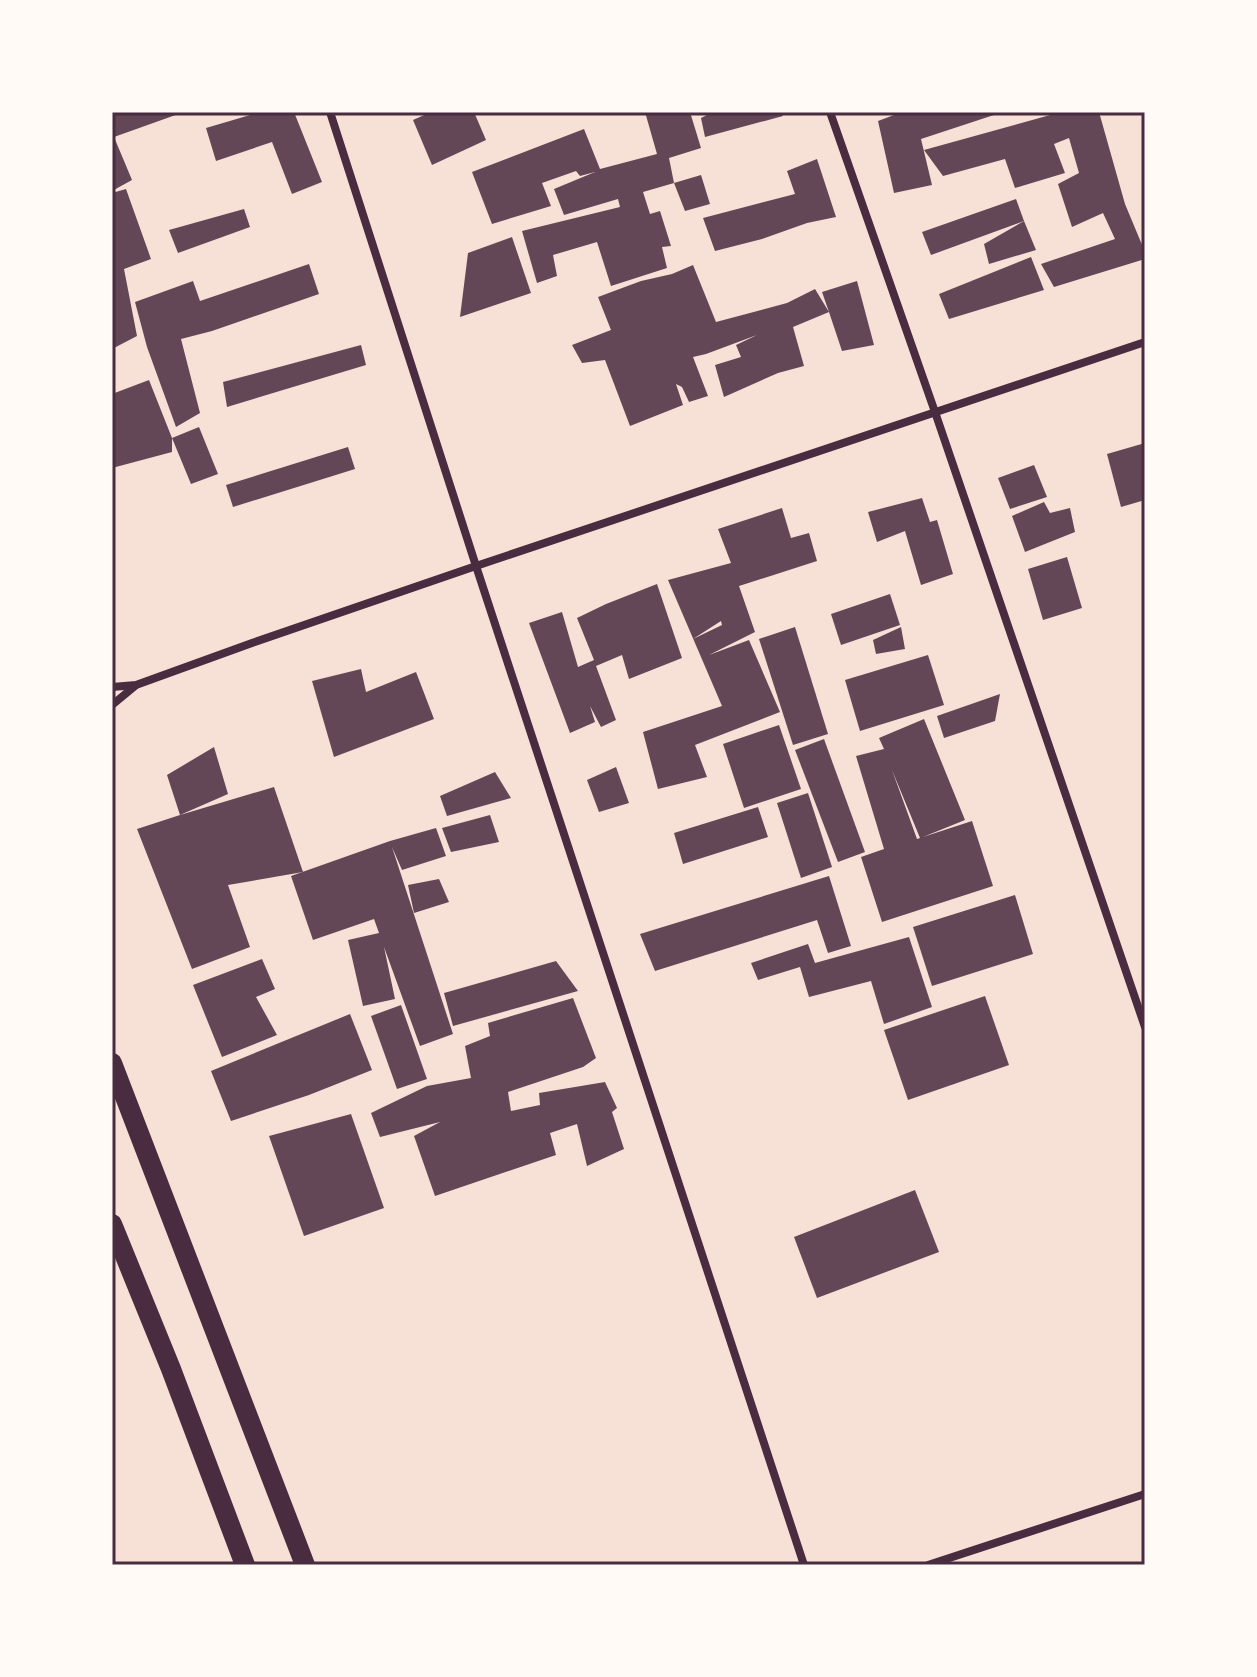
<svg xmlns="http://www.w3.org/2000/svg" width="1257" height="1677" font-family="Helvetica,sans-serif">
<style>
.building{fill:#644757;fill-rule:evenodd}
.lines{fill:none;stroke-linecap:round;stroke-linejoin:round}
.minor{stroke:#4a2c40;stroke-width:8}
.primary{stroke:#4a2c40;stroke-width:20}
.neatline{fill:none;stroke:#4a2c40;stroke-width:3}
</style>
<rect width="100%" height="100%" fill="#f7e1d7"/>
<!-- building -->
<g class="building">
<polygon points="112,112 184,112 114,137 132,180 112,191"/>
<polygon points="260,112 294,112 322,182 292,194 272,142 216,161 206,128"/>
<polygon points="431,112 474,112 486,140 432,165 413,120"/>
<polygon points="645,112 690,112 701,148 669,158 674,183 643,192 650,214 660,211 671,246 662,247 667,268 611,286 597,242 553,255 557,276 537,283 522,231 620,207 618,199 564,215 554,189 595,172 580,176 576,171 542,183 551,206 492,224 472,172 584,129 600,169 657,154"/>
<polygon points="707,112 781,112 783,116 705,137 701,118 709,114"/>
<polygon points="902,112 1000,112 1000,113 921,139 932,185 894,193 878,121"/>
<polygon points="1061,112 1099,112 1125,204 1145,252 1145,259 1054,287 1041,264 1115,239 1103,213 1072,227 1058,184 1079,173 1069,138 1054,144 1065,173 1015,188 1005,159 943,176 924,150"/>
<polygon points="817,159 836,217 807,223 762,239 715,251 703,218 795,194 787,171"/>
<polygon points="701,175 710,204 685,211 674,183"/>
<polygon points="126,189 151,259 124,269 137,336 114,348 112,344 112,193"/>
<polygon points="1016,199 1024,221 931,255 922,232"/>
<polygon points="244,209 250,227 178,253 169,230"/>
<polygon points="1024,221 1036,250 989,264 984,244"/>
<polygon points="512,237 531,293 460,317 468,253"/>
<polygon points="1031,257 1044,290 949,319 939,294"/>
<polygon points="309,264 319,294 212,331 181,339 200,413 176,427 147,347 135,302 193,281 200,301"/>
<polygon points="693,265 716,322 787,303 815,289 829,312 822,292 857,281 874,345 842,351 829,312 793,327 804,366 778,373 724,397 715,365 741,357 736,345 757,335 706,354 693,357 708,396 689,402 682,387 676,384 683,405 630,426 605,360 582,363 572,345 611,330 598,297 641,281 672,274"/>
<polygon points="361,345 366,365 227,407 223,382"/>
<polygon points="149,380 172,438 199,427 218,474 191,484 172,438 172,452 112,468 112,394"/>
<polygon points="1145,443 1145,500 1121,507 1107,454"/>
<polygon points="348,447 355,469 233,507 226,485"/>
<polygon points="1034,465 1047,497 1010,509 998,478"/>
<polygon points="922,498 930,522 937,520 953,574 921,585 905,531 877,542 868,512"/>
<polygon points="1044,502 1050,513 1070,508 1075,532 1025,552 1012,516"/>
<path d="M782,508L791,538L809,533L817,561L739,586L755,632L709,655L749,640L780,712L695,745L707,777L658,789L643,732L722,706L668,580L731,563L718,529ZM721,621L722,625L693,639Z"/>
<polygon points="1067,557 1082,608 1043,620 1028,569"/>
<polygon points="657,584 682,658 629,679 622,655 596,666 616,720 601,727 590,706 595,722 570,733 529,623 562,612 578,667 594,660 577,618 606,604"/>
<polygon points="890,594 900,625 841,645 831,614"/>
<polygon points="795,627 828,734 793,745 759,639"/>
<polygon points="901,627 905,649 876,654 873,640"/>
<polygon points="928,655 944,705 860,731 845,680"/>
<polygon points="361,669 366,692 416,672 434,719 334,757 312,681"/>
<polygon points="1000,694 995,721 944,738 937,716"/>
<path d="M924,719L965,820L923,837L972,821L993,886L882,922L861,857L884,849L856,756L884,749L879,738ZM892,770L920,838L917,839Z"/>
<polygon points="779,725 801,789 744,808 723,744"/>
<polygon points="824,739 865,852 838,862 795,750"/>
<polygon points="214,747 228,794 180,815 274,787 303,872 228,885 250,947 192,969 137,829 180,815 167,775"/>
<polygon points="616,767 629,803 599,812 587,780"/>
<polygon points="495,772 511,798 447,816 440,796"/>
<polygon points="808,793 832,867 801,878 777,803"/>
<polygon points="758,807 768,837 683,864 674,833"/>
<polygon points="490,815 499,842 451,852 442,828"/>
<polygon points="436,828 446,856 402,870 392,847 453,1034 420,1046 384,947 395,999 363,1006 348,940 379,933 374,919 313,940 291,876 390,841"/>
<polygon points="829,876 851,946 828,953 817,920 655,971 640,934"/>
<polygon points="439,879 449,902 414,913 408,885"/>
<polygon points="1015,895 1033,954 932,986 913,927"/>
<polygon points="909,937 932,1007 884,1024 871,981 809,997 800,967 758,980 751,963 808,944 815,963"/>
<polygon points="262,959 275,989 256,997 277,1035 222,1057 193,985"/>
<polygon points="556,961 578,991 453,1026 444,993"/>
<polygon points="985,996 1009,1065 908,1100 884,1030"/>
<polygon points="573,998 596,1058 583,1067 508,1092 511,1111 540,1105 539,1093 605,1082 617,1108 612,1112 624,1149 587,1166 577,1124 550,1133 556,1155 435,1196 414,1136 440,1122 380,1137 371,1113 427,1086 471,1078 465,1046 490,1036 488,1023"/>
<polygon points="401,1005 427,1079 397,1089 371,1016"/>
<polygon points="350,1014 372,1070 309,1095 231,1121 211,1071"/>
<polygon points="351,1114 384,1208 304,1236 269,1136"/>
<polygon points="915,1190 939,1252 817,1298 794,1237"/>
</g>
<g class="lines">
<!-- minor -->
<g class="minor">
<polyline points="330,112 476,566 804,1565"/>
<polyline points="830,112 935,412 1145,1027"/>
<polyline points="112,687 136,685 252,643 476,566 1145,342"/>
<polyline points="112,705 135,686"/>
<polyline points="928,1565 1145,1494"/>
</g>
<!-- primary -->
<g class="primary">
<polyline points="112,1063 305,1565"/>
<polyline points="112,1224 171,1369 245,1565"/>
</g>
</g>
<!-- border -->
<rect width="1257" height="1677" fill="none" stroke="#fffaf5" stroke-width="228"/>
<rect x="114" y="114" width="1029" height="1449" class="neatline"/>
</svg>
